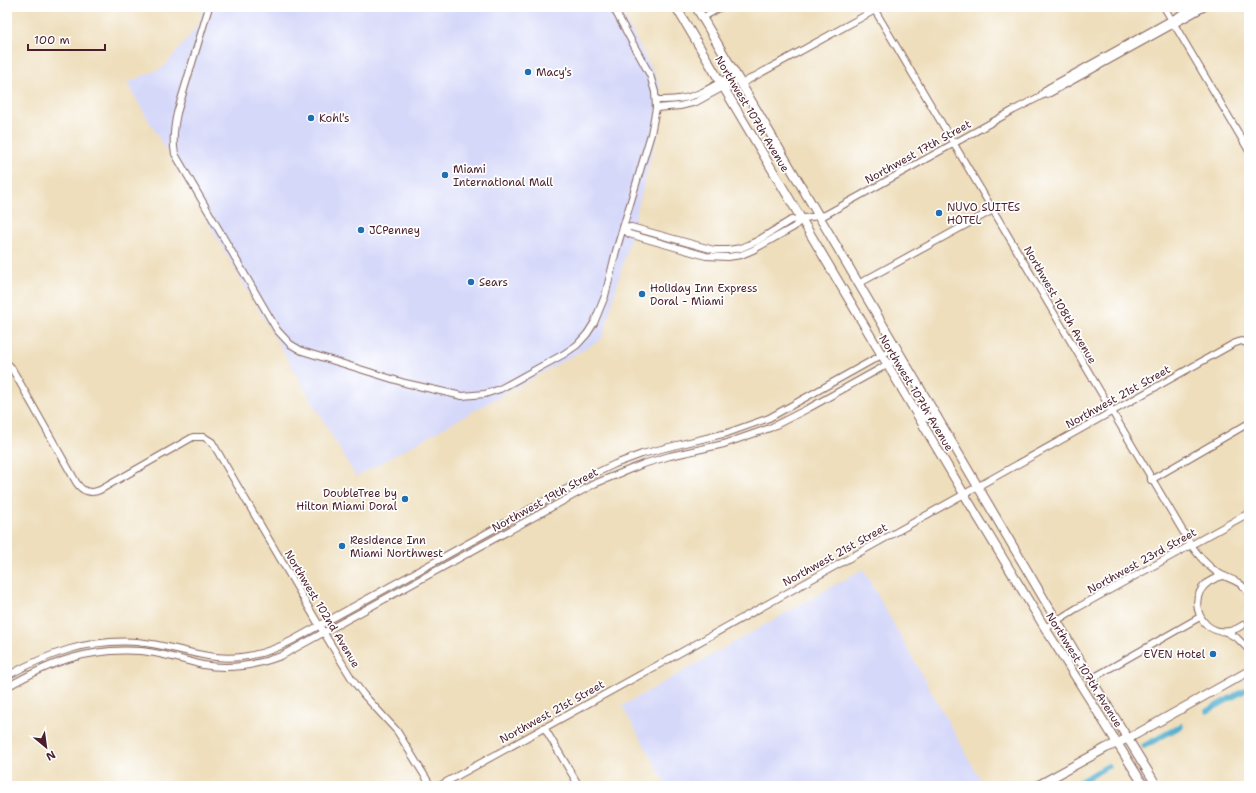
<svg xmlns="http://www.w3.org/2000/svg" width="1256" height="793" font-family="'Shantell Sans',sans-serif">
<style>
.built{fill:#d5d8f9}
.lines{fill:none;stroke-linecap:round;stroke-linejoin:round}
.canal{stroke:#4eadcd;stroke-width:5.5}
.minor-casing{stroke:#83625e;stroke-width:8}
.major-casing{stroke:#83625e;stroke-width:10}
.minor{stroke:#fff;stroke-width:6}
.major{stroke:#fff;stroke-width:8}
.poi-dot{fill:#1f6fb2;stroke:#fff;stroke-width:1.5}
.labels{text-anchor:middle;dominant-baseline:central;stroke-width:3.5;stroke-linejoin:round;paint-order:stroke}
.poi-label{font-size:11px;fill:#4a1f2b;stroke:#fff;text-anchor:start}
.street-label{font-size:11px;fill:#4a1f2b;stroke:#fff}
</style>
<rect width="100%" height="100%" fill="#fff"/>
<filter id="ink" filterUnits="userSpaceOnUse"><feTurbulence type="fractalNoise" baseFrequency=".025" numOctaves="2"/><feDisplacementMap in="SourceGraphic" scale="8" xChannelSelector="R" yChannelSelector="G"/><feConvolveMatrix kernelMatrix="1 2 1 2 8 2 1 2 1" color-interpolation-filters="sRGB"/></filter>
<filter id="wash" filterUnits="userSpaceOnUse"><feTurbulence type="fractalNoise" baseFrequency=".012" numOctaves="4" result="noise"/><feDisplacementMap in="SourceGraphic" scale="16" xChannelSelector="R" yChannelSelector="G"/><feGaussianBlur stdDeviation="0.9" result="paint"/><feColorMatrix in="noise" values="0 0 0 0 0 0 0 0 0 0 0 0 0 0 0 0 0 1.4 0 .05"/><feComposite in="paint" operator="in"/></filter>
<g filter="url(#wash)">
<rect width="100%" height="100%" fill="#eedebc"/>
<!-- built -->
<g class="built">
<polygon points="204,7 619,7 658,81 661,92 661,118 628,246 603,336 599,341 356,477 127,83 164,67 199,24"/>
<polygon points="863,569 984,786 667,786 622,706"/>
</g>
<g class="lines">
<!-- canal -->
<g class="canal">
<polyline points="1207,711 1249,688"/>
<polyline points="1144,746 1181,726"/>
<polyline points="1072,786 1108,766"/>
</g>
</g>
</g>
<g filter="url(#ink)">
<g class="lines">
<!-- minor casing -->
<g class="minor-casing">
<g id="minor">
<path d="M209,7L177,113C174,127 172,140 175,154L277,330L290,344L302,351L405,383L462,396L485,394L500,389L564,354L577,345L587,334L594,323L605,296L616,251L651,134L656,108L655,92L650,75L613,7"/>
<path d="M873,7L1191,545C1198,555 1206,564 1215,571C1229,581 1238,577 1249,594"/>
<polyline points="1164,7 1249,151"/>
<polyline points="702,18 721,7"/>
<polyline points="741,84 875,10"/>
<polyline points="1042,94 1048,88 1194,7"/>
<path d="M656,100C663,100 671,100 678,99C699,97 717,84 735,73"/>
<polyline points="656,108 680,106 696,102 738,79"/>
<polyline points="623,228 631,227 714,250 728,250 741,248 757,241 791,220 825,215 1014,110 1041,96 1050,93 1205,7"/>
<polyline points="623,228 629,234 706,256 728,257 741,255 753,250 794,227 802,219"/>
<polyline points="858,284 993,210"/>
<path d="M7,363L11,367L76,482C82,492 91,494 100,490L193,437H204L212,442L316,620L352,679L363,694L397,731L431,786"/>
<polyline points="1151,480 1249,423"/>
<path d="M1223,576C1174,587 1203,652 1243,625"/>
<polyline points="1045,628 1077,608 1249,513"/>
<polyline points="1226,632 1237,638 1249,650"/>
<path d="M7,676C49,653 88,639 137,642C162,644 184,652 208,656C238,661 267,654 293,640L590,476L615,464L642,454L669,447L727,433L769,418L896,347"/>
<polyline points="1091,679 1200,617"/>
<path d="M7,687C51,662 89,647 141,651C162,653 183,660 203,665C230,670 257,665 281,656L594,484L643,464L670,456L724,444L770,428L809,408L901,357"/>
<polyline points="544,727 579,786"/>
<polyline points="439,786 667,660 1233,344 1241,341 1249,344"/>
</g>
</g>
<!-- major casing -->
<g class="major-casing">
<g id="major">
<polyline points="676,7 964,494 1045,628 1144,786"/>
<polyline points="696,7 1091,679 1157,786"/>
<path d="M915,410C922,414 928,421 937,417"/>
<polyline points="1037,786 1106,748 1133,736 1249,671"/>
</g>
</g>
<!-- minor -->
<use href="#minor" class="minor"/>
<!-- major -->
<use href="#major" class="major"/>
</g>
</g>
<!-- markers -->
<g class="poi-dot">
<circle cx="528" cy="72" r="4"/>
<circle cx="311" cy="118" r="4"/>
<circle cx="445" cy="175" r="4"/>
<circle cx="939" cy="213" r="4"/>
<circle cx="361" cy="230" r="4"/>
<circle cx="471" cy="282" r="4"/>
<circle cx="642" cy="294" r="4"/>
<circle cx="405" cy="499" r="4"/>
<circle cx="342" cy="546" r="4"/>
<circle cx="1213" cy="654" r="4"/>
</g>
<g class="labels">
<!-- poi labels -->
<g class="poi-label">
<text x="536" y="72">Macy's</text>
<text x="319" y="118">Kohl's</text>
<text x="453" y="169">Miami<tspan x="453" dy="13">International Mall</tspan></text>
<text x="947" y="207">NUVO SUITES<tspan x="947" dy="13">HOTEL</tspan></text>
<text x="369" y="230">JCPenney</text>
<text x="479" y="282">Sears</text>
<text x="650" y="288">Holiday Inn Express<tspan x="650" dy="13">Doral - Miami</tspan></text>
<text x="397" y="493" text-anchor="end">DoubleTree by<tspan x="397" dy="13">Hilton Miami Doral</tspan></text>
<text x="350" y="540">Residence Inn<tspan x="350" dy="13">Miami Northwest</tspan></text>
<text x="1205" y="654" text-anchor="end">EVEN Hotel</text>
</g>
<!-- street labels -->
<g class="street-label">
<text transform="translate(752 114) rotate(59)">Northwest 107th Avenue</text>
<text transform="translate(918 152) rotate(-29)">Northwest 17th Street</text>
<text transform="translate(1060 305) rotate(60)">Northwest 108th Avenue</text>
<text transform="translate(916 393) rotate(59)">Northwest 107th Avenue</text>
<text transform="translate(1118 397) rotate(-29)">Northwest 21st Street</text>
<text transform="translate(545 500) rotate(-29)">Northwest 19th Street</text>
<text transform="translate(835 555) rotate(-29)">Northwest 21st Street</text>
<text transform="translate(1142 561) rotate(-29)">Northwest 23rd Street</text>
<text transform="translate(322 609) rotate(59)">Northwest 102nd Avenue</text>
<text transform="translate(1084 670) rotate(58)">Northwest 107th Avenue</text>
<text transform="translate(552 712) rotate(-29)">Northwest 21st Street</text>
</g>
</g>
<!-- margin -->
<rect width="1256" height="793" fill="none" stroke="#fff" stroke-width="24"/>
<!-- north arrow -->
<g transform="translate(46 747) rotate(151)" stroke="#ffffff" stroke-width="3" paint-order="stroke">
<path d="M0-3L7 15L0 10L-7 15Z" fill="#4a1f2b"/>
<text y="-6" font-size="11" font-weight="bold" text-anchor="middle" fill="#4a1f2b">N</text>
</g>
<!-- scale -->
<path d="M28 44v6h77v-6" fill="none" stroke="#4a1f2b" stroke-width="2"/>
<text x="34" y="44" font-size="12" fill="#4a1f2b" stroke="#ffffff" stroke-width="3" paint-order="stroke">100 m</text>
</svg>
